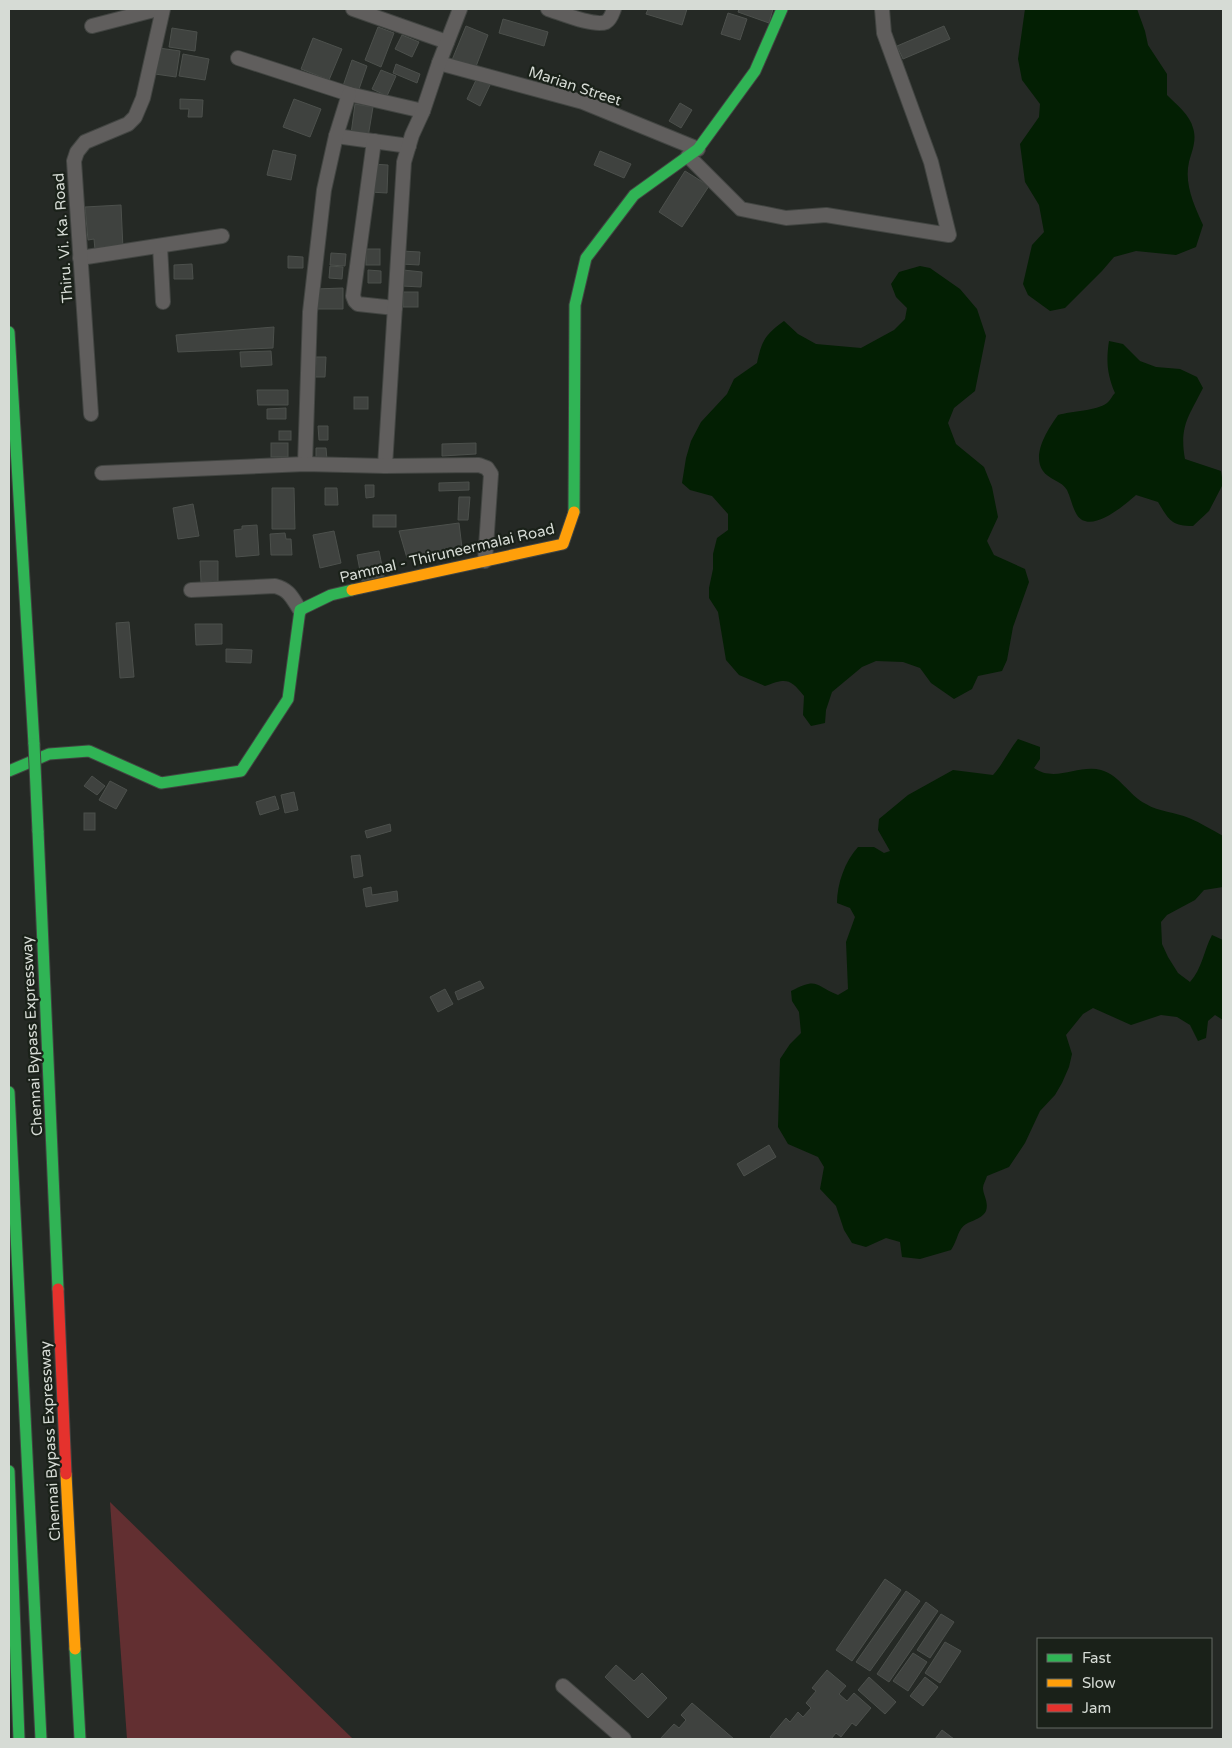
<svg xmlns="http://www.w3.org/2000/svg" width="1232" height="1748" font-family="'Varela Round',sans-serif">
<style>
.green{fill:#622f31}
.water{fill:#031f03}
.building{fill:#3f423f;stroke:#4c504c}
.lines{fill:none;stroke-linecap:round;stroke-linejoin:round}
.street-casing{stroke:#424542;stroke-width:16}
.fast-casing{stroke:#424542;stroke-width:13}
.slow-casing{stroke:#424542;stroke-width:13}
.jam-casing{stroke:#424542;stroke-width:13}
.street{stroke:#605e5d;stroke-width:14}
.fast{stroke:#30b455;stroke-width:11}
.slow{stroke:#ff9f0a;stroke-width:11}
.jam{stroke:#e5322d;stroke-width:11}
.fast-bridge-casing{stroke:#424542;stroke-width:13;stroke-linecap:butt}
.fast-bridge{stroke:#30b455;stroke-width:11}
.labels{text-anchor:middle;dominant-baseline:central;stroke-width:4.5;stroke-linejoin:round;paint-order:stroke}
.street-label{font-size:15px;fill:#d6dbd5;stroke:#1a2119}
</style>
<rect width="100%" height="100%" fill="#252925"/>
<!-- green -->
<polygon class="green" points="110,1502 353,1739 127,1739"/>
<!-- water -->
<g class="water">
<path d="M1025,9H1137L1145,31L1148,45L1167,74V95C1176,104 1190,115 1193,128C1197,140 1192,151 1189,162C1184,184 1194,205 1203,225L1196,247L1176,255L1136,251L1114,257L1102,271L1065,308L1050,311L1028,295L1023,284L1032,245L1044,232L1039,205L1025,182L1020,144L1039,117L1040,104L1022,80L1018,59Z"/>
<path d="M920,266L930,268L960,289L977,309L986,336L975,391L954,408L948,423L956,444L984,467L992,487L998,517L987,541L994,555L1025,569L1029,582L1013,627L1007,660L1002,671L978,676L972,689L954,699L931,683L920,668L903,662L876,661L862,667L832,692L826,710L825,723L811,726L803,715L804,696C790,678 786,678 765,686L739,675L726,660L718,612L709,598V588L713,569V554L717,538L728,530V514L712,496L690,490L682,483L686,458L691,441L701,422L727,394L734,379L757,363C762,340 765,335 784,321L798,334L816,344L861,348L894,330L905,319L907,308L896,297L891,284L899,272Z"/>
<path d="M1109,341L1123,344L1140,361L1156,367L1180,369L1197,377L1203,388C1189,416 1179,426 1185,459L1221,471L1223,484L1209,511L1193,526C1171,526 1169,520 1158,502L1136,495C1125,505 1090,535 1077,515C1072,507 1071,498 1067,490C1062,481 1048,479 1043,471C1031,454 1049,428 1058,415C1072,411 1096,411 1107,403C1110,401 1112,396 1115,393C1107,374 1106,361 1109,341Z"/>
<path d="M1018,739L1040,747V759L1034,768C1055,783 1079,764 1101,770C1121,776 1128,795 1146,804C1159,812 1175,812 1189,818C1201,823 1212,830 1223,836V887L1204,890L1195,900L1167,915L1161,922L1162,944L1168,957L1178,973L1190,982C1202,969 1204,950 1212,935L1223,940V1020L1215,1015L1208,1021L1206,1038L1198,1041L1190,1025L1177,1017L1161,1015L1131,1025L1093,1008L1083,1014L1066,1035L1072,1054L1069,1067L1062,1083L1055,1095L1040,1111L1025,1143L1009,1167L987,1176C986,1180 983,1184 983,1188C983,1195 989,1202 986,1211C981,1221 967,1220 961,1229C957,1235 956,1243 951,1250L920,1259L902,1257L900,1242L886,1238L866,1247L852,1243L844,1230L836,1206L820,1189L824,1167L818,1157L788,1144L778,1127L780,1059L790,1044L801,1033L799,1012L792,1001L791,991C818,977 814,985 838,995L848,989L846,942L855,917L850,908L837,903C837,884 845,861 858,847H874L884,853L890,851L878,830L879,819L908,795L953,770L993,775C1003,764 1009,750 1018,739Z"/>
</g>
<!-- building -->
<g class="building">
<polygon points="648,9 687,9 682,25 646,14"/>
<polygon points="739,9 773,9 769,23 738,12"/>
<polygon points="728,13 747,19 740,40 721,34"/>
<polygon points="503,19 548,32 544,46 499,33"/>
<polygon points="466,26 488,35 475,69 452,60"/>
<polygon points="944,26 950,39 903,59 897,46"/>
<polygon points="378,27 394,33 381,67 365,60"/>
<polygon points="172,28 197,32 195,51 169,47"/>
<polygon points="402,35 419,42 412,57 395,49"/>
<polygon points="313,38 342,49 329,80 301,69"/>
<polygon points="159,48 180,51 176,77 155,74"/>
<polygon points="183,54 209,59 205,80 179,76"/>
<polygon points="352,60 367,66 358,92 343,86"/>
<polygon points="396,64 420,74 417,83 393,73"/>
<polygon points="381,70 396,76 387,96 372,89"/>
<polygon points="477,78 490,85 480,106 467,99"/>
<polygon points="180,99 203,100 202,117 188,117 189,109 180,109"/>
<polygon points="294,99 321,109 310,137 283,127"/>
<polygon points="680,103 692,110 681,128 669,121"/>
<polygon points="355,104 373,107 368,137 351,134"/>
<polygon points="273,150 296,155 291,180 267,175"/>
<polygon points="600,151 631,164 624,178 594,165"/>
<polygon points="372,164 388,165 387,193 370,192"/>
<polygon points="685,171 709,186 682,227 659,212"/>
<polygon points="121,205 123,249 95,250 94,239 88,240 85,207"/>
<rect x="366" y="249" width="14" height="16"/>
<polygon points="401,251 420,252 419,265 401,264"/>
<polygon points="331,253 346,254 345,266 330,265"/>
<polygon points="288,256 303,257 303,268 288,268"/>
<polygon points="192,264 193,279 174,279 174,265"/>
<polygon points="330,266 343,267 342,279 329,278"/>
<polygon points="368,270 381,271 381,283 368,283"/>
<polygon points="403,270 422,272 421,287 402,286"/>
<polygon points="343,288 343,309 315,309 315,289"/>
<rect x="403" y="292" width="15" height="15"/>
<polygon points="274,327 273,348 178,352 176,335"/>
<polygon points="271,351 272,365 241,367 240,352"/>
<polygon points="316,357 326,357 325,377 315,377"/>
<polygon points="257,390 288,390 288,405 258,405"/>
<rect x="354" y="397" width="14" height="12"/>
<polygon points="286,408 286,419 267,419 267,409"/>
<polygon points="318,426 328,426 328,440 319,440"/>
<rect x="279" y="431" width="12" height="9"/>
<rect x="271" y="443" width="17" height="14"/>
<polygon points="476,443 476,454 442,456 442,444"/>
<polygon points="316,448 326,448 327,460 316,461"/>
<polygon points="469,482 469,490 439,491 439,483"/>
<polygon points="365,485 374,485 374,497 366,498"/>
<polygon points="272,488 294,488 295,529 272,529"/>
<polygon points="325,488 337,488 338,505 325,505"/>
<polygon points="459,497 470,497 468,520 458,520"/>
<polygon points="193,504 199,536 178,539 173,508"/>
<rect x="373" y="515" width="23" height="12"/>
<polygon points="459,523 462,548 407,558 399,531"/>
<polygon points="257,525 259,555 236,557 234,530 242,529 242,526"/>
<polygon points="334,531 341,563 320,568 313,535"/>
<polygon points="285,533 286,539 291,539 292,555 271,555 270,534"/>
<polygon points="379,551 384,576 362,581 357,555"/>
<polygon points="200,561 218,561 218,582 201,582"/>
<polygon points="129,622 134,677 120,678 116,623"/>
<polygon points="195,624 222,624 222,644 196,645"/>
<polygon points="226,649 252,650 251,663 226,662"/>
<polygon points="92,776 105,786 97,795 84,786"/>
<polygon points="110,781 127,790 116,809 99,800"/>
<polygon points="294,792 298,810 285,813 281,795"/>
<polygon points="275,796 279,809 260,815 256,802"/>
<rect x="84" y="813" width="11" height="17"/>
<polygon points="390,824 391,831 367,838 365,831"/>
<polygon points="360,855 363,876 354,878 351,856"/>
<polygon points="371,887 372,895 397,891 398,901 366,907 363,889"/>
<polygon points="480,981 484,988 458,1000 455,992"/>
<polygon points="445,989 453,1004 438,1012 430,997"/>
<polygon points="769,1145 776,1157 744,1176 737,1164"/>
<polygon points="885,1579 901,1590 852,1661 836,1650"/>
<polygon points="906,1591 920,1601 870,1671 856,1662"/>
<polygon points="926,1602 938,1611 889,1682 877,1674"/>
<polygon points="941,1614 954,1622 930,1658 917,1650"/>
<polygon points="945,1642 961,1651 940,1683 925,1673"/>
<polygon points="913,1653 927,1662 908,1691 893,1681"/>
<polygon points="616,1665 634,1681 642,1673 667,1698 648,1718 605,1677"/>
<polygon points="827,1670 846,1686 839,1694 847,1701 854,1693 871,1708 856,1726 852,1723 841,1737 836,1733 831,1739 773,1739 770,1737 786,1718 790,1722 798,1712 803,1717 811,1708 806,1703 816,1691 812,1688"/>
<polygon points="869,1677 896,1702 885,1714 858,1690"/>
<polygon points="925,1677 938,1687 923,1706 910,1696"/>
<polygon points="692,1703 734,1739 660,1739 674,1724 679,1728 686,1720 681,1715"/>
<polygon points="942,1730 954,1739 935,1739"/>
</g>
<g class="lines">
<!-- street casing -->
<g class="street-casing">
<g id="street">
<polyline points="353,9 447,42"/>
<path d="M548,9C561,13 594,27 606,22C611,19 612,14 614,9"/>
<polyline points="92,26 158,9"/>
<polyline points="238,58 349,94 423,111"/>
<polyline points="439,63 583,102 698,149"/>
<polyline points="336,136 409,146"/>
<polyline points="374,141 353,296 355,301 358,304 395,308"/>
<polyline points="688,156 741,209 786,218 826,215 949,235 931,162 884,33 882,9"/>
<polyline points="160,246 163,302"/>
<polyline points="80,258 222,236"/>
<polyline points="91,414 74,161 77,152 85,142 128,124 135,117 143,98 163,9"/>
<polyline points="305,464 310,312 324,190 336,136 349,94"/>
<polyline points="385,466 404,162 412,135 423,111 439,63 460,9"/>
<polyline points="102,473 305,464 385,466 479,465 487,468 491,474 485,561"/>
<path d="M191,590L275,586C290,590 292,598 300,610"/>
<polyline points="563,1686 624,1739"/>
</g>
</g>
<!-- fast casing -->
<g class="fast-casing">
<g id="fast">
<polyline points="9,332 34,744"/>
<polyline points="574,512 575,305 586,258 634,195 698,149 755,71 782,9"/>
<polyline points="9,771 49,754 89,751 161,783 241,771 288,699 300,610 331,595 352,590"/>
<polyline points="38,831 58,1289"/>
<polyline points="9,1092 41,1739"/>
<polyline points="9,1471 19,1739"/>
<polyline points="75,1649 80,1739"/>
</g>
</g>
<!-- slow casing -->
<g class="slow-casing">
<g id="slow">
<polyline points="352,590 563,544 574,512"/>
<polyline points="66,1474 75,1649"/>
</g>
</g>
<!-- jam casing -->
<g class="jam-casing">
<polyline id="jam" points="58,1289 66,1474"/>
</g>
<!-- street -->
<use href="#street" class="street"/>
<!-- fast -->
<use href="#fast" class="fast"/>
<!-- slow -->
<use href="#slow" class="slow"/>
<!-- jam -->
<use href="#jam" class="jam"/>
<!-- fast-bridge casing -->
<g class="fast-bridge-casing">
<polyline id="fast-bridge" points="34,744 38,831"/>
</g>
<!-- fast-bridge -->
<use href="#fast-bridge" class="fast-bridge"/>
</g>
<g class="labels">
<!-- street labels -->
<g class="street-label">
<text transform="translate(575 86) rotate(18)">Marian Street</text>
<text transform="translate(63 238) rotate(-94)">Thiru. Vi. Ka. Road</text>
<text transform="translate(447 553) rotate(-13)">Pammal - Thiruneermalai Road</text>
<text transform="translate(32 1036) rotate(-93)">Chennai Bypass Expressway</text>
<text transform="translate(50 1441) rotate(-93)">Chennai Bypass Expressway</text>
</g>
</g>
<!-- border -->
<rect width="1232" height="1748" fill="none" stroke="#d6dbd5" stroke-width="20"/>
<!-- legend -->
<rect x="1037" y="1638" width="175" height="90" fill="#1a2119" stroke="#656b64"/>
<rect x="1047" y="1654" width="25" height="8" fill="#30b455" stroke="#656b64"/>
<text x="1082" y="1663" font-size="15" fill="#d6dbd5">Fast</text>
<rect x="1047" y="1679" width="25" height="8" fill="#ff9f0a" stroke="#656b64"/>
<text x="1082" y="1688" font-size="15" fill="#d6dbd5">Slow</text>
<rect x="1047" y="1704" width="25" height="8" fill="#e5322d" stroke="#656b64"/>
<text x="1082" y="1713" font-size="15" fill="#d6dbd5">Jam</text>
</svg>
